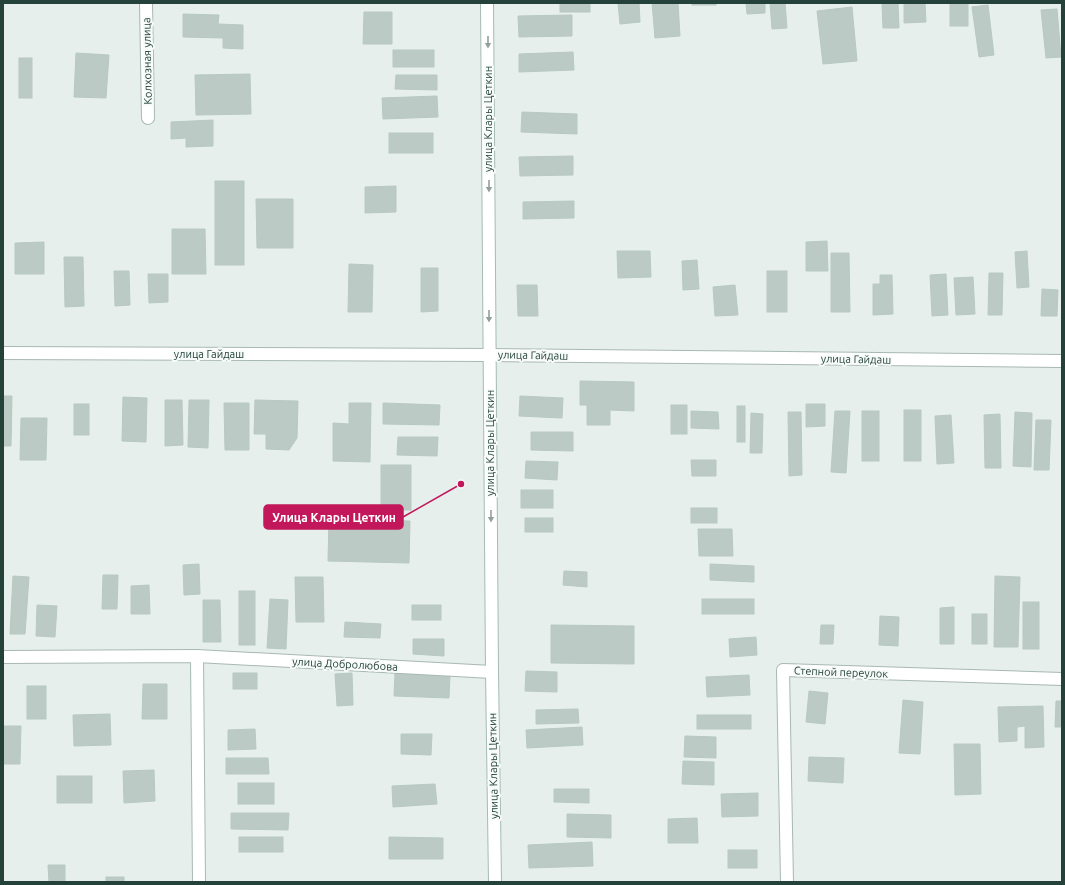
<svg xmlns="http://www.w3.org/2000/svg" width="1065" height="885" font-family="Ubuntu,sans-serif">
<style>
.building{fill:#bbcac4;stroke:#b8c9c2}
.lines{fill:none;stroke-linecap:round;stroke-linejoin:round}
.street-casing{stroke:#a8b8b2;stroke-width:14}
.secondary-casing{stroke:#a4bbb3;stroke-width:14}
.street{stroke:#fff;stroke-width:12}
.secondary{stroke:#fff;stroke-width:12}
.oneway{fill:#92a09c}
.labels{text-anchor:middle;dominant-baseline:central;stroke-width:4;stroke-linejoin:round;paint-order:stroke}
.street-label{font-size:11px;fill:#24423a;stroke:#f7fbf9}
.leader{fill:none;stroke:#c2185b;stroke-width:1.5}
.callout-dot{fill:#c2185b;stroke:#f7fbf9;stroke-width:1.5}
.callout{fill:#c2185b;stroke:#c2185b;stroke-width:1.5}
.callout-label{font-size:12px;text-anchor:middle;font-weight:bold;fill:#fff}
</style>
<rect width="100%" height="100%" fill="#e6efeb"/>
<!-- building -->
<g class="building">
<rect x="560" y="3" width="30" height="9"/>
<polygon points="618,3 639,3 640,22 620,24"/>
<polygon points="652,3 678,3 680,36 655,38"/>
<rect x="692" y="3" width="24" height="2"/>
<polygon points="746,3 765,3 765,13 747,14"/>
<polygon points="770,3 785,3 787,28 772,29"/>
<polygon points="882,3 898,3 899,28 883,28"/>
<polygon points="904,3 925,3 926,22 904,23"/>
<rect x="950" y="3" width="18" height="23"/>
<polygon points="988,5 994,55 979,57 972,7"/>
<polygon points="852,7 857,61 823,64 817,11"/>
<polygon points="1057,9 1061,57 1046,58 1041,10"/>
<polygon points="364,12 392,12 392,44 363,44"/>
<polygon points="183,14 219,15 218,24 243,25 243,49 223,48 223,38 183,37"/>
<polygon points="572,15 572,36 519,37 518,16"/>
<rect x="393" y="50" width="41" height="17"/>
<polygon points="573,52 574,70 519,72 519,54"/>
<polygon points="76,53 109,55 106,98 74,97"/>
<rect x="19" y="58" width="13" height="40"/>
<polygon points="250,74 251,114 196,115 195,75"/>
<polygon points="396,75 437,75 437,90 395,89"/>
<polygon points="437,96 438,117 383,119 382,98"/>
<polygon points="522,112 577,114 577,134 521,132"/>
<polygon points="213,120 213,146 186,147 186,138 171,139 171,122"/>
<rect x="389" y="133" width="44" height="20"/>
<polygon points="573,156 573,175 520,176 519,157"/>
<rect x="215" y="181" width="29" height="84"/>
<polygon points="396,186 396,212 365,213 365,187"/>
<polygon points="256,199 293,199 293,248 257,248"/>
<polygon points="574,201 574,218 523,219 523,202"/>
<polygon points="172,229 205,229 206,274 172,274"/>
<polygon points="827,241 828,271 806,271 806,242"/>
<polygon points="44,242 44,274 15,274 15,243"/>
<polygon points="617,251 650,251 651,277 618,278"/>
<polygon points="1027,251 1029,287 1017,288 1015,252"/>
<polygon points="831,253 849,253 850,312 831,312"/>
<polygon points="64,257 83,257 84,306 65,307"/>
<polygon points="697,260 699,289 683,290 682,261"/>
<polygon points="349,264 373,265 372,312 348,312"/>
<polygon points="421,268 438,268 438,311 421,312"/>
<polygon points="114,271 129,271 130,305 115,306"/>
<rect x="767" y="271" width="20" height="41"/>
<polygon points="989,273 1003,273 1002,315 988,315"/>
<polygon points="148,274 168,274 168,302 149,303"/>
<polygon points="946,274 948,315 932,316 930,275"/>
<polygon points="880,275 892,275 893,314 873,315 873,284 880,284"/>
<polygon points="973,277 975,314 956,315 954,278"/>
<polygon points="517,285 537,285 538,316 518,316"/>
<polygon points="735,285 738,315 715,316 713,287"/>
<polygon points="1042,289 1058,290 1057,316 1041,316"/>
<polygon points="580,381 634,382 634,411 610,410 610,425 587,425 587,405 580,405"/>
<polygon points="3,396 12,396 11,446 3,446"/>
<polygon points="520,396 563,398 562,418 519,416"/>
<polygon points="123,397 147,398 146,442 122,441"/>
<polygon points="165,400 182,400 183,445 165,446"/>
<polygon points="189,400 209,400 208,448 188,447"/>
<polygon points="255,400 298,401 297,438 289,450 266,449 266,434 254,434"/>
<polygon points="224,403 249,403 249,450 225,450"/>
<polygon points="349,403 371,403 370,462 333,461 333,423 349,424"/>
<polygon points="383,403 440,405 439,425 383,424"/>
<rect x="74" y="404" width="15" height="31"/>
<polygon points="806,404 825,404 825,426 806,427"/>
<rect x="671" y="405" width="16" height="29"/>
<rect x="737" y="406" width="8" height="36"/>
<rect x="904" y="410" width="17" height="51"/>
<polygon points="691,411 718,412 719,429 691,428"/>
<polygon points="835,411 850,411 846,473 831,472"/>
<rect x="862" y="411" width="17" height="50"/>
<polygon points="788,412 801,412 802,475 789,476"/>
<polygon points="1015,412 1032,413 1031,467 1013,466"/>
<polygon points="751,413 763,414 762,453 750,453"/>
<polygon points="1000,414 1001,468 985,468 984,415"/>
<polygon points="951,415 954,463 937,464 935,416"/>
<polygon points="21,418 47,418 46,460 20,460"/>
<polygon points="1036,420 1051,420 1049,470 1034,470"/>
<polygon points="531,432 573,432 573,451 531,450"/>
<polygon points="398,437 438,437 437,456 397,455"/>
<polygon points="691,460 716,460 716,476 692,476"/>
<polygon points="526,461 558,462 557,480 525,478"/>
<rect x="381" y="465" width="30" height="45"/>
<rect x="521" y="490" width="32" height="18"/>
<rect x="691" y="508" width="26" height="15"/>
<rect x="525" y="518" width="28" height="14"/>
<polygon points="329,519 410,521 409,563 328,561"/>
<polygon points="698,529 732,529 733,556 699,556"/>
<polygon points="199,564 200,594 184,595 183,565"/>
<polygon points="710,564 754,566 754,582 710,580"/>
<polygon points="564,571 587,572 587,587 563,585"/>
<polygon points="103,575 118,575 117,609 102,609"/>
<polygon points="13,576 29,577 25,634 10,634"/>
<polygon points="995,576 1020,577 1018,647 994,647"/>
<polygon points="295,577 323,577 324,622 296,622"/>
<polygon points="149,585 150,614 131,614 131,586"/>
<rect x="239" y="591" width="16" height="54"/>
<polygon points="270,599 288,600 286,649 267,648"/>
<rect x="702" y="599" width="52" height="15"/>
<polygon points="203,600 220,600 221,642 203,642"/>
<rect x="1023" y="602" width="16" height="47"/>
<polygon points="37,605 57,606 55,637 36,636"/>
<rect x="412" y="605" width="29" height="15"/>
<polygon points="954,607 954,644 940,644 940,608"/>
<rect x="972" y="614" width="15" height="30"/>
<polygon points="880,616 899,617 898,646 879,645"/>
<polygon points="345,622 381,624 380,638 344,637"/>
<polygon points="551,625 634,626 634,664 551,663"/>
<polygon points="821,625 834,625 833,644 820,644"/>
<polygon points="756,637 757,655 730,657 729,639"/>
<polygon points="413,639 444,639 444,656 413,654"/>
<polygon points="526,671 557,672 557,692 525,691"/>
<rect x="233" y="673" width="24" height="16"/>
<polygon points="352,673 353,705 337,706 335,674"/>
<polygon points="395,673 450,675 449,698 394,696"/>
<polygon points="749,675 750,695 707,697 706,677"/>
<polygon points="143,684 167,684 167,719 142,719"/>
<rect x="27" y="686" width="19" height="33"/>
<polygon points="809,691 828,693 825,724 806,722"/>
<polygon points="903,700 923,702 920,754 899,753"/>
<polygon points="1056,701 1062,701 1062,727 1055,727"/>
<polygon points="1043,706 1044,747 1025,748 1025,726 1017,727 1017,741 999,742 998,707"/>
<polygon points="578,709 579,723 536,724 536,710"/>
<polygon points="110,714 111,745 74,746 73,715"/>
<rect x="697" y="715" width="54" height="14"/>
<polygon points="3,726 21,726 20,764 3,764"/>
<polygon points="582,727 583,745 527,748 526,730"/>
<polygon points="255,729 256,749 228,750 228,730"/>
<polygon points="401,734 432,734 431,755 401,754"/>
<polygon points="685,736 716,737 716,758 684,757"/>
<polygon points="954,744 980,744 981,794 955,795"/>
<polygon points="809,757 844,758 843,783 808,781"/>
<polygon points="226,758 268,758 269,774 226,774"/>
<polygon points="683,761 714,762 714,785 682,784"/>
<polygon points="154,770 155,801 124,803 123,771"/>
<rect x="57" y="776" width="35" height="27"/>
<rect x="238" y="783" width="36" height="21"/>
<polygon points="435,784 437,804 393,807 392,786"/>
<polygon points="554,789 589,789 589,803 554,802"/>
<polygon points="758,793 758,816 722,817 721,794"/>
<polygon points="231,813 289,813 288,830 231,829"/>
<polygon points="567,814 611,815 611,838 567,837"/>
<polygon points="697,818 698,843 668,843 668,819"/>
<rect x="239" y="837" width="44" height="15"/>
<polygon points="389,837 443,838 443,859 389,859"/>
<polygon points="592,842 593,866 529,868 528,845"/>
<rect x="728" y="850" width="29" height="18"/>
<polygon points="48,865 65,865 65,882 49,882"/>
<rect x="106" y="877" width="18" height="5"/>
</g>
<g class="lines">
<!-- street casing -->
<g class="street-casing">
<g id="street">
<polyline points="146,3 148,118"/>
<polyline points="3,353 490,355 1062,361"/>
<polyline points="197,656 199,882"/>
<polyline points="3,657 197,656 492,672"/>
<polyline points="787,882 783,670 1062,679"/>
</g>
</g>
<!-- secondary casing -->
<g class="secondary-casing">
<polyline id="secondary" points="487,3 492,672 495,882"/>
</g>
<!-- street -->
<use href="#street" class="street"/>
<!-- secondary -->
<use href="#secondary" class="secondary"/>
</g>
<!-- one-way arrows -->
<defs><path id="oneway-solid" d="M-6-.8H1V-3.2L6.5 0L1 3.2V.8H-6Z"/></defs>
<g class="oneway">
<use href="#oneway-solid" transform="translate(488 42) rotate(90)"/>
<use href="#oneway-solid" transform="translate(489 186) rotate(90)"/>
<use href="#oneway-solid" transform="translate(489 316) rotate(90)"/>
<use href="#oneway-solid" transform="translate(491 516) rotate(90)"/>
</g>
<g class="labels">
<!-- street labels -->
<g class="street-label">
<text transform="translate(147 61) rotate(-91)">Колхозная улица</text>
<text transform="translate(488 119) rotate(-90)">улица Клары Цеткин</text>
<text x="209" y="354">улица Гайдаш</text>
<text transform="translate(533 355) rotate(1)">улица Гайдаш</text>
<text transform="translate(856 359) rotate(1)">улица Гайдаш</text>
<text transform="translate(490 443) rotate(-90)">улица Клары Цеткин</text>
<text transform="translate(345 664) rotate(3)">улица Добролюбова</text>
<text transform="translate(841 672) rotate(2)">Степной переулок</text>
<text transform="translate(493 766) rotate(-91)">улица Клары Цеткин</text>
</g>
</g>
<!-- callouts -->
<path class="leader" d="M461 484L403 517"/>
<circle class="callout-dot" cx="461" cy="484" r="4"/>
<rect class="callout" x="264" y="505" width="139" height="24" rx="4"/>
<g class="callout-label">
<text x="334" y="522">Улица Клары Цеткин</text>
</g>
<!-- border -->
<rect width="1065" height="885" fill="none" stroke="#24423a" stroke-width="8"/>
</svg>
